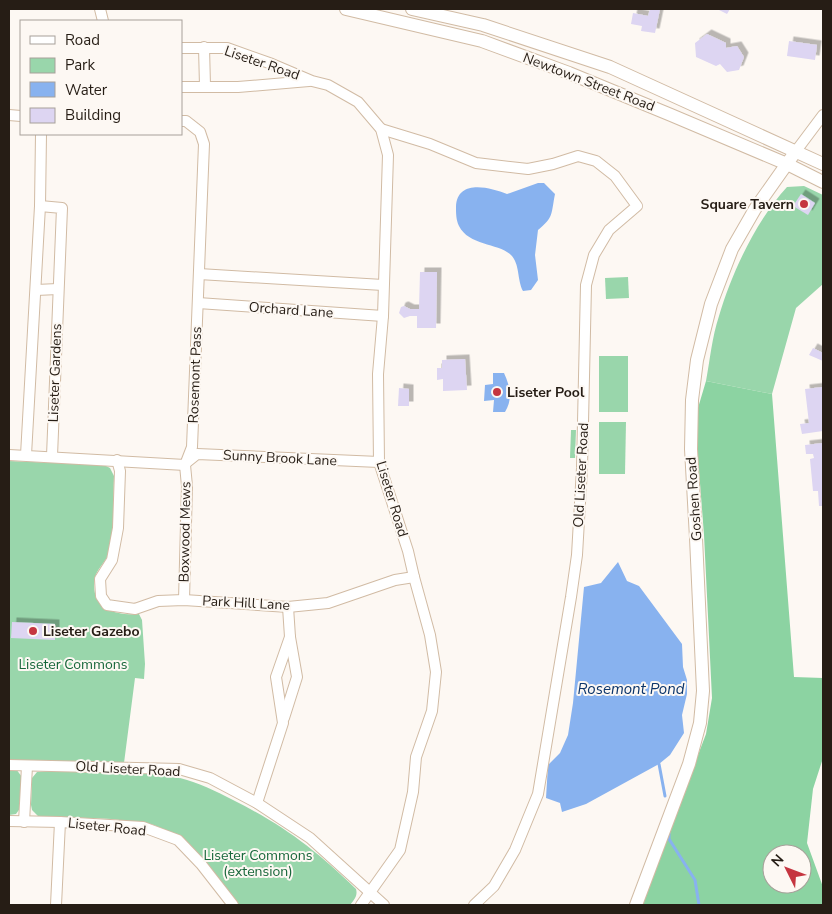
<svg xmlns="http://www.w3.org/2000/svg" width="832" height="914" font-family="'Nunito Sans',sans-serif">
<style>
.green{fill:#99d6ab}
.forest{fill:#8cd3a2;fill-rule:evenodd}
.water{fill:#88b2ef}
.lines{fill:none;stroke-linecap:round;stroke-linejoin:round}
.stream{stroke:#88b2ef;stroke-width:3}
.building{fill:#ddd5f2;filter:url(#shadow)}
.minor-casing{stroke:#d1bba4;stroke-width:12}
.major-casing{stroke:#d1bba4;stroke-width:14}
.minor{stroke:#fff;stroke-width:10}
.major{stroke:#fff;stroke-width:12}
.poi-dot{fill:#c53540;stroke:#fdf8f3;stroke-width:2}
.labels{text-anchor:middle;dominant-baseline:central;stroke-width:4;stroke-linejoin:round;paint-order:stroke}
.street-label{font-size:14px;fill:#261d15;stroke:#fdf8f3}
.poi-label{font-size:14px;font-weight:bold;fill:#261d15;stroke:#fdf8f3;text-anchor:start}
.park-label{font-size:14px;fill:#18673b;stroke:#fdf8f3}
.water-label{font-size:15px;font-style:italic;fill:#0c356a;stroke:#fdf8f3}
</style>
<defs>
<filter id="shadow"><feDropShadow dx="4.5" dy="-4.5" stdDeviation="0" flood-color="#0004"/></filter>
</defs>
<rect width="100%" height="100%" fill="#fdf8f3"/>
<!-- green -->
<g class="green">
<path d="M804,186L823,195V284L796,308L772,394L706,381C710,360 712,337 719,316C732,272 756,221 787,187Z"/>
<polygon points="628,277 629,298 606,299 605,278"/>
<rect x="599" y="356" width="29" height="56"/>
<polygon points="599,422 626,422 625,474 599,474"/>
<polygon points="571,430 576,430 575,458 570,458"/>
<path d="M9,461L104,465L110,468L114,476C113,500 115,526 110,550C108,560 98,567 95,577C89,608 114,616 139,614L142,620L145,664L144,679L135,678L124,763L9,761Z"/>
<polygon points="9,769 16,769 22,777 21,807 16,814 9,815"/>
<path d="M51,771C93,772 138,769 180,778C199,783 216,791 233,800C283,825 316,850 356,889C358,896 354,900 350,905H237L195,850L176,834L151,824L112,819L38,816L32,810L31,805L32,778L37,772Z"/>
</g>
<!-- forest -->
<path class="forest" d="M706,381L772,394L794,677L823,678V758L813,789L807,843L823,887V905H641L706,734L712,698L704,535L695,418ZM772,854H802V884H772Z"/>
<!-- water -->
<g class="water">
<path d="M538,183H544L555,194C551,214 554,217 538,230L535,255L538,280L531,290L523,291C517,280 520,264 511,255C499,243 469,246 459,226C456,220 456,213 456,207C457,179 489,187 507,194Z"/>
<path d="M493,373H504C510,386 513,399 505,412H493L494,400L484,401L485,385L493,384Z"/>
<polygon points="618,562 627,581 639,586 682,644 683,667 687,680 687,694 682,715 684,733 670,755 659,764 586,804 562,812 560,803 546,798 548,765 560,753 568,735 573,703 584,587 601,583"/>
</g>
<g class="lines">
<!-- stream -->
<g class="stream">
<polyline points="659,764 665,796"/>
<polyline points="669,831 669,839 695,880 699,905"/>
</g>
</g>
<!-- building -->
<g class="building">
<polygon points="650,9 660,9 655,33 641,31 642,26 631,24 633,13 648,16"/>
<polygon points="717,9 730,9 727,14"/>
<polygon points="707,34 726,43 726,48 737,46 744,57 739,70 727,72 720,64 716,66 696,57 695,43"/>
<polygon points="789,41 817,45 815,60 787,56"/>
<polygon points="801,194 815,203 808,215 793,206"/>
<polygon points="420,272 437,272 436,328 417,328 417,316 410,316 404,318 399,313 401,307 404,306 410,309 419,309"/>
<polygon points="813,348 823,353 823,361 809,355"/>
<polygon points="465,359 467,390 443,391 443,379 437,380 437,368 442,368 442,360"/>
<polygon points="823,387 823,431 802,434 800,424 809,423 805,389"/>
<polygon points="399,388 409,389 409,406 398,406"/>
<polygon points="823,443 823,506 819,506 818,491 813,491 810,459 814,458 813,454 806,454 805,445"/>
<polygon points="12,622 55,624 55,640 11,638"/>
</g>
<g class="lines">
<!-- minor casing -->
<g class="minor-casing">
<g id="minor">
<polyline points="100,9 103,21"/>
<polyline points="204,47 205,86"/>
<polyline points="181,48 227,48 272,64 312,81 328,85 358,102 381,129 388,155 383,316 378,374 379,462 408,551 414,577 430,635 436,672 432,711 416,757 413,792 400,850 361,905"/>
<polyline points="181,87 238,87 309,81"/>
<polyline points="9,115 21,116"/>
<polyline points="181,121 186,121 200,132 204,144 192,447 185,465"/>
<polyline points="381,129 430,144 476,163 528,169 553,164 578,156 596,161 615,176 637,206 609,230 594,255 586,285 582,468 577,555 571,597 538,794 515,850 494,886 474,905"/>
<polyline points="796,151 823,115"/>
<polyline points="40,206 62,208 52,456"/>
<polyline points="199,274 383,285"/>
<polyline points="36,290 58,289"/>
<polyline points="198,303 383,316"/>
<polyline points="9,455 185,465"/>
<polyline points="26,455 40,206 41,134"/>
<polyline points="117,460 120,471 118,528 112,560 100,579 101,596 107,605 135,609 158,601 184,600 288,607 328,603 395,580 414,577"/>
<polyline points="187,462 197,454 379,462"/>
<polyline points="184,600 187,486 185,465"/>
<polyline points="284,718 297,677 290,637 288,607"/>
<polyline points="9,765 179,769 210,778 257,803 310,838 384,905"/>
<polyline points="257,803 283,723 276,677 290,637"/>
<polyline points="9,821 60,822 143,827 178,840 201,864 233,905"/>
<polyline points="24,822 27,766"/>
<polyline points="56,905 60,822"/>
</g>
</g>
<!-- major casing -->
<g class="major-casing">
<g id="major">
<polyline points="346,9 482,41 569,73 671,115 787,164 823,182"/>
<polyline points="412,9 483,25 610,67 823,164"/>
<polyline points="636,905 689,764 700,723 703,691 696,538 691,449 692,400 697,360 711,304 732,249 755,209 796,151"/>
</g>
</g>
<!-- minor -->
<use href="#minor" class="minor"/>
<!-- major -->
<use href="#major" class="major"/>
</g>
<!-- markers -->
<g class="poi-dot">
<circle cx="804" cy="204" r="5"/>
<circle cx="497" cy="392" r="5"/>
<circle cx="33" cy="631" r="5"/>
</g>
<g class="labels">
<!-- street labels -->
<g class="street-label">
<text transform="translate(262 63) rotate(19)">Liseter Road</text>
<text transform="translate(589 82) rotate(21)">Newtown Street Road</text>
<text transform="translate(291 310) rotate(4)">Orchard Lane</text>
<text transform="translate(55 373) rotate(-88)">Liseter Gardens</text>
<text transform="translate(195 375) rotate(-88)">Rosemont Pass</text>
<text transform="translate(280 458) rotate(3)">Sunny Brook Lane</text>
<text transform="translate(581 475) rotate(-87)">Old Liseter Road</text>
<text transform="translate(392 499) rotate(73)">Liseter Road</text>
<text transform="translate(694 499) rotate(-94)">Goshen Road</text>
<text transform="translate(185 532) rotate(-89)">Boxwood Mews</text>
<text transform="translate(246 603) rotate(3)">Park Hill Lane</text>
<text transform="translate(128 769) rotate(3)">Old Liseter Road</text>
<text transform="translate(107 827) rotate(6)">Liseter Road</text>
</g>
<!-- poi labels -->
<g class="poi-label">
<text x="794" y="204" text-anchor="end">Square Tavern</text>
<text x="507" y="392">Liseter Pool</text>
<text x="43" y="631">Liseter Gazebo</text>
</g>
<!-- park labels -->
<g class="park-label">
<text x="73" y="664">Liseter Commons</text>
<text x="258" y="855">Liseter Commons<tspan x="258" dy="16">(extension)</tspan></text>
</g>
<!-- water labels -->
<g class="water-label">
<text x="631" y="689">Rosemont Pond</text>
</g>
</g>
<!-- border -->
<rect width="832" height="914" fill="none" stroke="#261d15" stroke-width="20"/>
<!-- legend -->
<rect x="20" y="20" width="162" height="115" fill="#fdf8f3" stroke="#a7a09a"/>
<rect x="30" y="36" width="25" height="8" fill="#ffffff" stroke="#a7a09a"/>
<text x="65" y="45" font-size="15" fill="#261d15">Road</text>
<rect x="30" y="58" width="25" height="15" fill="#99d6ab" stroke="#a7a09a"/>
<text x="65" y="70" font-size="15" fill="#261d15">Park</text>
<rect x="30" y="82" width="25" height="15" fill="#88b2ef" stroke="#a7a09a"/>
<text x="65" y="95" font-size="15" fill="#261d15">Water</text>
<rect x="30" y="108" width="25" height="15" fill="#ddd5f2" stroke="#a7a09a"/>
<text x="65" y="120" font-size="15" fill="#261d15">Building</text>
<!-- north arrow -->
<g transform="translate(787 869) rotate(312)"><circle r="24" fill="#fdf8f3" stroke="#a7a09a"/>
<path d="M0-4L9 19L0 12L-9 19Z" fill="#c53540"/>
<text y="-8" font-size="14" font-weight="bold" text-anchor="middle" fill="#261d15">N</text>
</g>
</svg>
